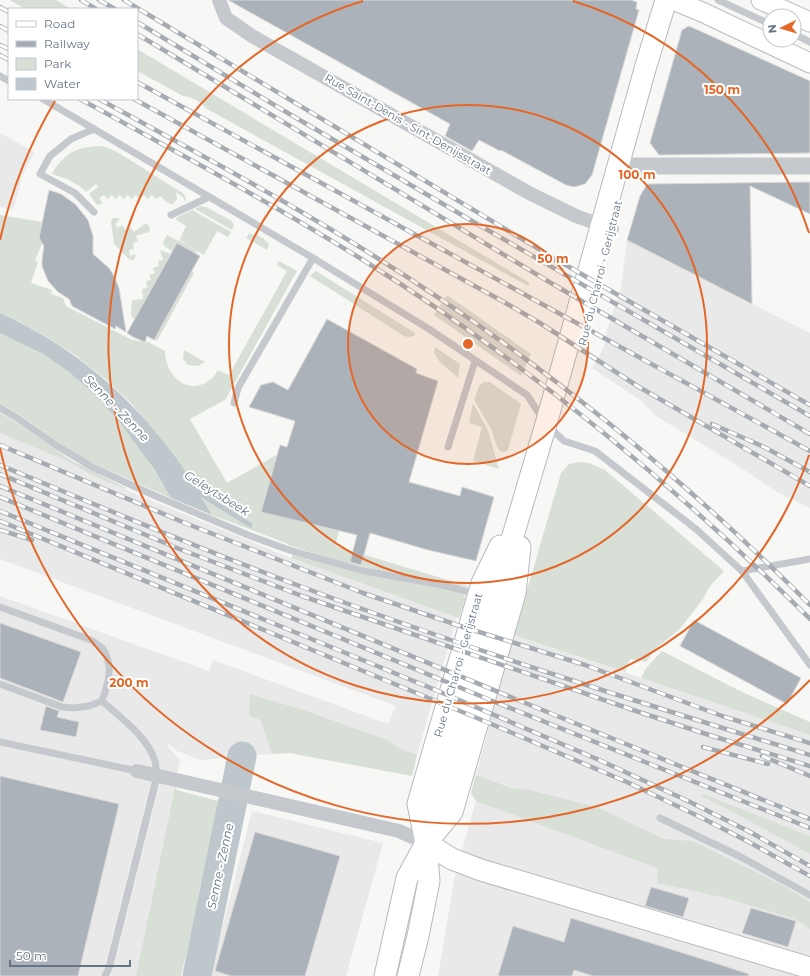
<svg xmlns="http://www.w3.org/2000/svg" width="810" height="976" font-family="Montserrat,sans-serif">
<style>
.built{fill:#e8e9e8}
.green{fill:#d8dfd6}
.water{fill:#bec7cc}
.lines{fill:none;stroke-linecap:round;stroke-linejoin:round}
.stream{stroke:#bec7cc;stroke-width:5}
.river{stroke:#bec7cc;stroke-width:29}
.building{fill:#abb2b9;stroke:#d9d9d7}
.secondary-casing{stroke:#b7bcc1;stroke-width:21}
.primary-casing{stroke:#b6babe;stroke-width:23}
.service{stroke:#c5c8cc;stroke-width:7}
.minor{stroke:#c5c8cc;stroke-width:14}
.tertiary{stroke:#c5c8cc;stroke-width:17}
.secondary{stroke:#fff;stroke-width:19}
.primary{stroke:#fff;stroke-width:21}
.rail-casing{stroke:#a5abb1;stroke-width:4.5}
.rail{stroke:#fff;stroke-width:3;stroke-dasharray:9;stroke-linecap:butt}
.ring{fill:none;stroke:#e46728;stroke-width:2}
.labels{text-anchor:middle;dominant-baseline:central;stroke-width:4;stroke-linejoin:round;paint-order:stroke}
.street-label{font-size:11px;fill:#667586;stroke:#fff}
.water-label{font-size:12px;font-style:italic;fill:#627682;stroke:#fff}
.centre{fill:#e46728;stroke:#fff;stroke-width:2}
.ring-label{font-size:12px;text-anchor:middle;font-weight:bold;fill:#e46728;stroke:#fff;stroke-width:4;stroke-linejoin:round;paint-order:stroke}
</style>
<rect width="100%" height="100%" fill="#f7f8f5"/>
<!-- built -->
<g class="built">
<polygon points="0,133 33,151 34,153 22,176 14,208 12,209 0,207"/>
<polygon points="627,240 752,304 810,333 810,508 777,492 738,466 666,422 656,416 640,400 592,368 604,347 607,329 621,287"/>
<polygon points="0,433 67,461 95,477 291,558 457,617 417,755 397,747 388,740 301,709 251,694 249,716 260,720 272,754 200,760 177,751 169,744 167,745 180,760 136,976 0,976 0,596 209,671 213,660 388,724 396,706 0,559"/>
<polygon points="514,635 810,735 810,976 438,976 455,875 476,801 471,793"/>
<polygon points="252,811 383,843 346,976 210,976"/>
</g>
<!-- green -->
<g class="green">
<polygon points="9,0 56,0 71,9 26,9"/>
<path d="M137,49L530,283L528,286L207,109C200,102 194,97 183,96L137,71Z"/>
<path d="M100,146L109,148L119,153L184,194L186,198L185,202L183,197L176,192L177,199L173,204C167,204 165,200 161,196L156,199L152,195L147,199L144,195L139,199L136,195L131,199L128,195L123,199L120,195L115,199L112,195L107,199L104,195L99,198L103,203L97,205L89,194L98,187L96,184L86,192C76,182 65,178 52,174C64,153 76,147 100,146Z"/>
<polygon points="200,206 206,207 232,221 234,225 232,230 195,209"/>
<polygon points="192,210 231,232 228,237 217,231 204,255 188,246 180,239 186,226 176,220 176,218"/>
<path d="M0,215L42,222L39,238L42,243L35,261L38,262L31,283L52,290L51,294L63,298L66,306L132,340L148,342L165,351C165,375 188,398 211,379C214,377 216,373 218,370L229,375L287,271L277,265L279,261L297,271L225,400L190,419L227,483L278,454L262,512L339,531L335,546L468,586L467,587L368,568L332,559L288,545V544L212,515L176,459L131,403L104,378L75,355L50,339L22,323L0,313Z"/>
<polygon points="113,218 117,218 120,219 115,224 118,228 122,225 126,230 130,227 134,232 146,223 150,228 149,232 136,236 138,241 133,243 134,249 129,250 130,256 136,254 134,260 130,260 114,244 111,222"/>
<path d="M249,234C256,233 266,239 269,245L267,250L246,238Z"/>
<polygon points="167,235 178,241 179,240 197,252 196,254 177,243 172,251 164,246 163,242"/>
<polygon points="161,250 170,254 135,319 131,316 132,300 143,299 142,289 147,288 146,281 151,280 149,275 155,273 153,268 159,266 158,261 163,260 160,251"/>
<polygon points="192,271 194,273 157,341 154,340"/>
<polygon points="316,271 415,333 414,336 408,337 404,336 310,276"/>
<polygon points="447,295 531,354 521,376 434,315"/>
<path d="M0,333C23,343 46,355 67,370C110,401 145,452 171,498L81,458L64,447L22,416L0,404Z"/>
<path d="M435,347L460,364L458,378C450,370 430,358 435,347Z"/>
<polygon points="184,350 205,362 198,366 188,365 183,359"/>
<polygon points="484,382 490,382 521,404 508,450 505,452 500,451 497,447 491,429 474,400 479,386"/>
<polygon points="473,403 488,430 499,469 473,461 482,427 469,423"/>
<polygon points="0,413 20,424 69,459 126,488 125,489 95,477 67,461 0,433"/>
<polygon points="580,462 589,463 605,470 724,571 710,586 703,599 679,630 656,648 646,662 630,659 625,672 514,635 561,473 569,464"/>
<polygon points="293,554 443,588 462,594 465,596 465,600 459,618 291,558"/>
<polygon points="662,651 740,691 810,722 810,735 641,678 646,668"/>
<polygon points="250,694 301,709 388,740 397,747 417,755 412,776 289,753 272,754 260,720 249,716"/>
<polygon points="476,775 511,788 530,790 599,808 664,839 693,841 780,884 810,902 810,929 795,919 726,898 658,883 657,868 476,801 471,793"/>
<polygon points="175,786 177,790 218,801 210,851 204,868 205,880 201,882 196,913 181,976 136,976"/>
<polygon points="703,794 810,836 810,854 737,814 701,796"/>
</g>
<!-- water -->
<path class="water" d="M0,313C73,346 129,394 176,458C189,476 200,496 212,515L171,498L154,469L117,418L91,391L68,371L43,354L0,333Z"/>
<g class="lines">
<!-- stream -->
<polyline class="stream" points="193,489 250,525"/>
<!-- river -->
<polyline class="river" points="197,976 242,756"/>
</g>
<!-- building -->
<g class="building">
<polygon points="228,0 631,0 637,2 636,9 639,10 592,175 585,184 574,187 566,185 501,150 500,151 479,140 472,151 445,136 450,124"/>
<polygon points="689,26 810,81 810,153 659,155 650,143 682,30"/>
<polygon points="810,182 810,214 750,186 752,304 627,240 640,196 647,184"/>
<polygon points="49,190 61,194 75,204 88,220 93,236 93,254 109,268 114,276 119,288 126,332 116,326 115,329 72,306 69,299 58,292 48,281 42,266 42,260 44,246 39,238"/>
<polygon points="177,243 200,256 154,340 147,336 145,342 133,337 127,333"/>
<polygon points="327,319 417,369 416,373 438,381 409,482 460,496 462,487 494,497 476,561 428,550 370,533 361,565 350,562 357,535 261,512 280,445 287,447 295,421 249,407 261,385 273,382 288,390"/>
<polygon points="694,620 801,678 787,704 680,646"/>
<polygon points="0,623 81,652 63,702 0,678"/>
<polygon points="46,706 59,711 57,717 79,722 76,737 40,730"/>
<polygon points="0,776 119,804 78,976 0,976"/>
<polygon points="255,832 340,856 305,976 231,976 215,971"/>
<polygon points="651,887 689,898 683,917 645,906"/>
<polygon points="751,908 796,921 788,947 742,933"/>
<polygon points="571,918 715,963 749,974 748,976 593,976 574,970 572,976 498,976 513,926 564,942"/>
</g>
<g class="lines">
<!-- secondary casing -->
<g class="secondary-casing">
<g id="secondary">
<polyline points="673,0 702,12 810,63"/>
<polyline points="761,0 810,22"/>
</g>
</g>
<!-- primary casing -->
<g class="primary-casing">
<g id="primary">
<polyline points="426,843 484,634 546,424 645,69 666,0"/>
<polyline points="426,843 452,859 481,870 810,968"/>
<polyline points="385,976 407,878 426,843 452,812 515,593 520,547"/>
<polyline points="408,976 418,936 429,881 426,843 418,804 482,583 500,546"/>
</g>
</g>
<!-- service -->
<g class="service">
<polyline points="718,0 770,24"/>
<polyline points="794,34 810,42"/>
<polyline points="0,76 9,81"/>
<polyline points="43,99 313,258 429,329 527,395 546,424 564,441 595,451 696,529 742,571 810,665"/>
<polyline points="94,129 71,139 50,156 40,174 75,193 94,212"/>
<polyline points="171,215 209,197"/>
<polyline points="234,403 238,388 313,258"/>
<polyline points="0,408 19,419 57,446 92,467 151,494 248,535 289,550 364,571 443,585 476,594"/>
<polyline points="448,447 475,361"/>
<polyline points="742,571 810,559"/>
<path d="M0,607L91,640C95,643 100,646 103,649C114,666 108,684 102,701L89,706L73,708L62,707L0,684"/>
<path d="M102,701C120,717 147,736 155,761C156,765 156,771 157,776L109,968L105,976"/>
<polyline points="0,742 137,771"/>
<polyline points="660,818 739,856 810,895"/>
</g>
<!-- minor -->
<g class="minor">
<polyline points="219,0 226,18 252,36 529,193 576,216 612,229"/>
<polyline points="137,771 399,831 426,843"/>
</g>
<!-- tertiary -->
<polyline class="tertiary" points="626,166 810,166"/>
<!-- secondary -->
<use href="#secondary" class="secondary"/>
<!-- primary -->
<use href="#primary" class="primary"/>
<!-- rail casing -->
<g class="rail-casing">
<g id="rail">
<polyline points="81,0 96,9"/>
<polyline points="99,0 115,9"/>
<polyline points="124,0 557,260 810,405"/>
<polyline points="0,7 9,12"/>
<polyline points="137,22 281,109 467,218 810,416"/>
<polyline points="0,26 9,31"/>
<polyline points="137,34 551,283 810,434"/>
<polyline points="0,45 9,49"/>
<polyline points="0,55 9,60"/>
<polyline points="137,82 810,451"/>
<path d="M80,99C175,151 271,203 363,260C526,362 674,484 810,619"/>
<path d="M99,99C190,149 282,198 371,254C530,353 678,472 810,605"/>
<polyline points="134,99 502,301 540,323 639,387 810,486"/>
<polyline points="712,424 764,447 810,472"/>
<polyline points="0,445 185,523 363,593 457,625 585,665 722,716 810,743"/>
<path d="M0,465C101,507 202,550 305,588C471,650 641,703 810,755"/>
<polyline points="0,474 177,548 302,596 636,711 706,734 810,766"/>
<polyline points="0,486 513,698 810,819"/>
<polyline points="0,497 495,702 810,828"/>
<polyline points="0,511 438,691 597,759 688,801 750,832 810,866"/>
<polyline points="0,521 489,723 629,783 700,817 747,841 810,876"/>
<polyline points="0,530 32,540"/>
<polyline points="703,747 768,764"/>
<polyline points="762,756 810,776"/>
</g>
</g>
<!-- rail -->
<use href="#rail" class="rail"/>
</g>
<!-- distance rings -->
<circle cx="468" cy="344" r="120" fill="#e46728" fill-opacity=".12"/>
<g class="ring">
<circle cx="468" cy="344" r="120"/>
<circle cx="468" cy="344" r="239"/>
<path d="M809 455A359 359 0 1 1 363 1M573 1A359 359 0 0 1 809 233"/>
<path d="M810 680A479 479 0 0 1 0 448M0 240A479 479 0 0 1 55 101"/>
</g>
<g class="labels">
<!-- street labels -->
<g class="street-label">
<text transform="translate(408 124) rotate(30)">Rue Saint-Denis - Sint-Denijsstraat</text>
<text transform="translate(600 273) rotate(-76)">Rue du Charroi - Gerijstraat</text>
<text transform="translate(458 665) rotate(-74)">Rue du Charroi - Gerijstraat</text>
</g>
<!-- water labels -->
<g class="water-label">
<text transform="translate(117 408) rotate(46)">Senne - Zenne</text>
<text transform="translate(217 493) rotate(32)">Geleytsbeek</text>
<text transform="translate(220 866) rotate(-78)">Senne - Zenne</text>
</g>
</g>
<circle cx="468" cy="344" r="6" class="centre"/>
<g class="ring-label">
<text x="722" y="94">150 m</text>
<text x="637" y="179">100 m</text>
<text x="553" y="263">50 m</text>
<text x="129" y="687">200 m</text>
</g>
<!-- legend -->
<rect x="8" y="8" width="130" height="92" fill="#ffffff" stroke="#c2c8cf"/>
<rect x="16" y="21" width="20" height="6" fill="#ffffff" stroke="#c2c8cf"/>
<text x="44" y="28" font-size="12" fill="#667586">Road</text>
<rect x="16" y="41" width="20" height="6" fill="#a5abb1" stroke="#c2c8cf"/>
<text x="44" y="48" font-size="12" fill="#667586">Railway</text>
<rect x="16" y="58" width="20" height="12" fill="#d8dfd6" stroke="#c2c8cf"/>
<text x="44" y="68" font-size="12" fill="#667586">Park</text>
<rect x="16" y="78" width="20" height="12" fill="#bec7cc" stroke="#c2c8cf"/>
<text x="44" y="88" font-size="12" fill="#667586">Water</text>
<!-- north arrow -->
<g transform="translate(782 28) rotate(265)"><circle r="19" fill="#ffffff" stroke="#c2c8cf"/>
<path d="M0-3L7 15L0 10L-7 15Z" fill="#e46728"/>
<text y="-6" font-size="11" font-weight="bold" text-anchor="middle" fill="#667586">N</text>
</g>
<!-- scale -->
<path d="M10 960v6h120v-6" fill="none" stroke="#667586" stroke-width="2"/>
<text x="16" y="960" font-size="12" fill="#667586" stroke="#ffffff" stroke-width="3" paint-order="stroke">50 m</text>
</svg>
